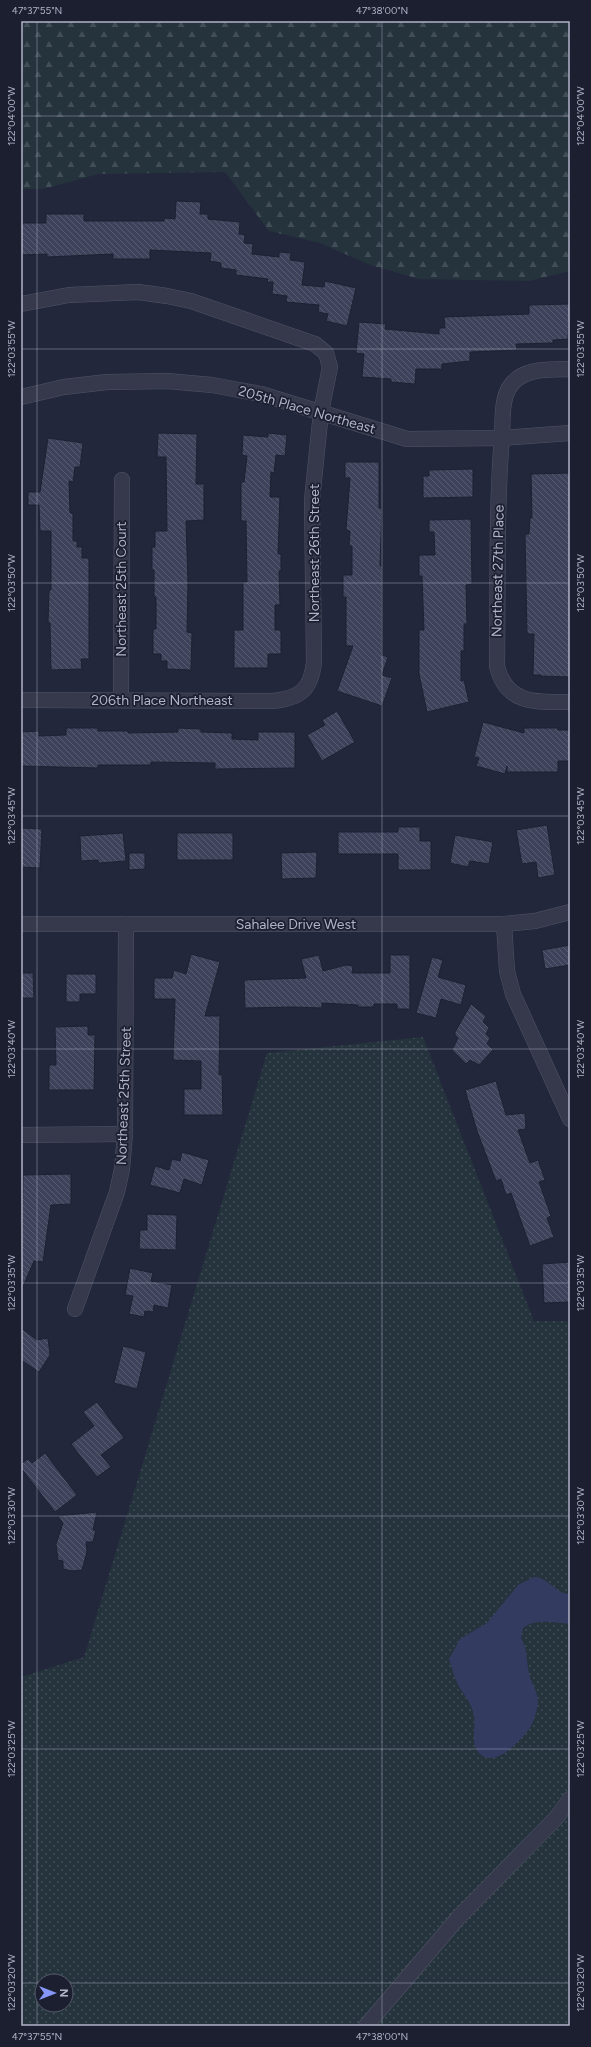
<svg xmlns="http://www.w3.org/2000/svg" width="591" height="2047" font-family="Figtree,sans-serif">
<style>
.green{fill:url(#green-dots);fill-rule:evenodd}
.forest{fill:url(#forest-firs)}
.water{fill:#343b60}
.building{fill:url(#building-back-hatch);stroke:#1d2132}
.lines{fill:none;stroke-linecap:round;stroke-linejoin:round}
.minor-casing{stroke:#515466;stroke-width:16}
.minor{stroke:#36394b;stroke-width:15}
.ticks{fill:none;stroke:#b1b4c7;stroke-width:1;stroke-opacity:0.45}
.labels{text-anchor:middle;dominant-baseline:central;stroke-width:3.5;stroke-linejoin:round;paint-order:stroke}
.street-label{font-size:14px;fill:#b1b4c7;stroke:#1b1f30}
.neatline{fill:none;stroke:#b1b4c7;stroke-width:1.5}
.ticks-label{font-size:10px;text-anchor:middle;fill:#b1b4c7}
</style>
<defs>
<pattern id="green-dots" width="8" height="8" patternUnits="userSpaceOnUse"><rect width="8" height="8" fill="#24333c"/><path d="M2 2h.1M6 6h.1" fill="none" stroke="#414e57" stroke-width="1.8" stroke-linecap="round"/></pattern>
<pattern id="forest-firs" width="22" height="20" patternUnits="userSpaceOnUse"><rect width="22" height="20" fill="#24333c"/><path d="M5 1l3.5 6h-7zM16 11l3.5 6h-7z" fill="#414e57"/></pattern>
<pattern id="building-back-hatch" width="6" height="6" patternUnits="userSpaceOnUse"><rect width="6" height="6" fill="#3e435b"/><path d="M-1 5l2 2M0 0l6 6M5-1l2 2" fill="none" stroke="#585c71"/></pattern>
</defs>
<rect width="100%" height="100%" fill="#22273b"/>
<!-- green -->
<path class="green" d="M423,1037L534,1321H570V2026H21V1677L84,1657L267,1053ZM42,1981H66V2005H42Z"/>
<!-- forest -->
<polygon class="forest" points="21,21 570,21 570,271 529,281 419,279 370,265 320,243 269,231 225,172 99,174 43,189 21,189"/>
<!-- water -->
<path class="water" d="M534,1577C549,1577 555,1594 570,1594V1624C554,1623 537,1618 523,1628L521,1638C528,1650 526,1659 529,1673C531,1684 541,1695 537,1708C536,1714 533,1723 530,1728C521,1740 494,1770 479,1753C470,1744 476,1726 474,1715C471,1702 464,1695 458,1685C454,1677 452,1668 449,1659L460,1639L487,1623L518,1585Z"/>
<!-- building -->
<g class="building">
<polygon points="176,201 201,202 200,214 208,214 208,219 240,222 239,234 245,235 244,243 253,244 252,254 279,257 279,252 291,253 290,260 305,262 302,285 324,287 325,281 356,288 347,326 326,321 328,314 318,312 319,305 286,302 287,296 272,294 273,282 267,282 268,279 236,275 236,270 221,268 221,263 210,261 211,253 150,250 150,259 113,259 113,254 47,257 47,254 21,255 21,223 46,223 46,214 84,214 84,221 164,221 165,218 175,219"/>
<polygon points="570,304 568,339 553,340 553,343 516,344 517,350 470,352 470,361 442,364 442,369 416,369 415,384 391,382 391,379 362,377 364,354 356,353 359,322 386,324 385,329 439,334 439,328 445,328 444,317 529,314 529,305"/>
<polygon points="158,433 197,434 196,484 204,484 204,520 186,521 188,582 187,632 192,633 191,670 167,669 167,661 161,661 161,654 153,654 153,629 156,629 156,597 154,597 154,570 152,570 152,547 155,547 155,531 167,531 166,457 157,457"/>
<polygon points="268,433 287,435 285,456 276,455 274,473 271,472 270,497 280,497 278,554 281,554 281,571 279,571 280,605 275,605 275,630 281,630 281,654 268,654 268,668 234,668 234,630 243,630 243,582 247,582 246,521 241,521 241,482 244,482 247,456 242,455 243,435 268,437"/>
<polygon points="48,438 83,443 80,467 75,467 73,482 69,481 70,513 73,513 73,541 77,541 77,547 82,547 82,558 89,558 89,659 81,659 82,669 51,670 50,623 48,623 49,590 51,590 51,531 40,531 39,505 28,505 28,492 40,492"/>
<polygon points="345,462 379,462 379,508 382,508 380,566 382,566 382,655 388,657 382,675 392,678 382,706 337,691 353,646 346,646 346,597 343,597 343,575 352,575 352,546 349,546 350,531 346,530 350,478 345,478"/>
<polygon points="473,469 473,497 423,498 423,476 429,476 429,470"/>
<polygon points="570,473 570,677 541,676 541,675 533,675 534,634 527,634 525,534 529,534 530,518 532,518 531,474"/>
<polygon points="471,519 472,584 466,585 467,624 464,624 464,651 461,651 461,681 464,680 469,702 427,712 419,674 419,630 424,630 422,576 419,576 419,555 435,555 434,532 429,532 429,520"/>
<polygon points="337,711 355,742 322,761 307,735 325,725 322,720"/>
<polygon points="483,722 524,733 524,728 558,728 558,730 570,730 570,761 558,761 558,772 507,772 507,766 505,774 476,766 479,758 474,757"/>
<polygon points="66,728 98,728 98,731 128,731 128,733 178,732 178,728 201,729 201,732 232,733 232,739 258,740 258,732 295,732 295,768 215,769 215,763 151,762 151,765 98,765 98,768 21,766 21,732 39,731 39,736 66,735"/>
<polygon points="547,825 555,875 538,878 536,862 522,864 516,830"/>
<polygon points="398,827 420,827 420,841 431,841 431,870 398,870 398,854 338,854 338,832 398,832"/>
<polygon points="21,828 42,829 40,868 21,867"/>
<polygon points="123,833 126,861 99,863 98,860 81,861 80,836"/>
<rect x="177" y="833" width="56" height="27"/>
<polygon points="455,835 493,842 489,864 470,861 468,867 450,863"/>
<polygon points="317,852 316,878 282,879 281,853"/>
<polygon points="129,853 145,853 145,869 129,870"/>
<polygon points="570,945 570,965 545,969 542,950"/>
<polygon points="191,954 220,962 205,1016 220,1016 219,1075 222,1074 223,1115 184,1115 184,1089 201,1089 201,1061 173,1060 175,999 154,999 154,978 172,978 174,970 186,974"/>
<polygon points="319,955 323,971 346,965 353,966 352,973 390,973 390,955 410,955 410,1009 397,1009 397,1004 374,1004 374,1007 358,1007 358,1005 322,1003 322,1008 294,1007 245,1008 244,980 306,978 301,959"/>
<polygon points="432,957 443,960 438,977 466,985 461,1005 441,999 436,1018 416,1013"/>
<polygon points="21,973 33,973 34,998 21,998"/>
<polygon points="66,974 96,974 96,994 80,994 80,1002 66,1002"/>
<polygon points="471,1004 486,1016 483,1022 489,1028 486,1034 490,1038 487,1044 493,1050 479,1065 470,1060 466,1064 452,1050 458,1038 455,1035 455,1032"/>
<polygon points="88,1026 88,1035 95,1035 94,1090 49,1090 49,1065 56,1065 55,1027"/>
<polygon points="496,1081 506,1115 525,1113 526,1129 518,1130 530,1163 538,1160 545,1180 539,1182 551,1216 547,1218 554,1237 530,1246 511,1193 506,1195 501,1179 496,1181 477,1131 465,1090"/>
<polygon points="182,1152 209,1160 202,1185 184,1179 180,1193 150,1185 155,1166 169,1170 172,1159 180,1161"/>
<polygon points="71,1174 71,1204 51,1205 43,1262 34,1261 21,1291 23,1175"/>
<polygon points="147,1214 177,1215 176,1250 139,1249 140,1230 147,1230"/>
<polygon points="570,1262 570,1302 544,1303 542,1264"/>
<polygon points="130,1268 153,1273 151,1281 172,1285 168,1308 154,1305 153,1312 145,1311 144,1317 129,1314 133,1296 125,1295"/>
<polygon points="21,1328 37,1340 48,1338 50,1355 39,1372 21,1360"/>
<polygon points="123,1346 146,1352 137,1389 114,1383"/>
<polygon points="97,1402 124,1438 101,1455 111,1467 97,1477 71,1444 94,1426 83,1412"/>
<polygon points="45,1453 77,1495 55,1512 21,1468 21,1464 28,1459 32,1463"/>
<polygon points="97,1512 93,1530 96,1530 93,1542 86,1542 87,1552 82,1570 72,1571 63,1569 63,1561 58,1560 56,1544 63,1523 58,1516"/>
</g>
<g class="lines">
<!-- minor casing -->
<g class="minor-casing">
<g id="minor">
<path d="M21,304L69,295L138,292L167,296L191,301L315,344L326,353L330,367L321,412L312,500L314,662C311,690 300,698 273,701L21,700"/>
<path d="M570,369C551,370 524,367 511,385C501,398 503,420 502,435C496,512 498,589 497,666C506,705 537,702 570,702"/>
<polyline points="21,397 64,387 107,382 167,381 212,385 261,394 407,439 502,438 570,433"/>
<polyline points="121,699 122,480"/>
<polyline points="21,924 504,924 535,921 570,912"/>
<polyline points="504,924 507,971 513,994 570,1119"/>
<polyline points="21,1135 125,1134"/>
<polyline points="75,1309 117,1192 122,1169 125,1134 126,924"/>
<polyline points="366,2026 458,1918 557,1817 570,1799"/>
</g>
</g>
<!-- minor -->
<use href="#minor" class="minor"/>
</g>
<!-- ticks -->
<path class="ticks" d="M37,21V2026M382,21V2026M21,116H570M21,349H570M21,583H570M21,816H570M21,1049H570M21,1283H570M21,1516H570M21,1749H570M21,1983H42M66,1983H570"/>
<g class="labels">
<!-- street labels -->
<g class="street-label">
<text transform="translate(307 410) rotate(16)">205th Place Northeast</text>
<text transform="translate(314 553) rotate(-90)">Northeast 26th Street</text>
<text transform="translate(498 571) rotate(-89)">Northeast 27th Place</text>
<text transform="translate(121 589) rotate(-90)">Northeast 25th Court</text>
<text x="162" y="700">206th Place Northeast</text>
<text x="296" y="924">Sahalee Drive West</text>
<text transform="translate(124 1096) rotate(-88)">Northeast 25th Street</text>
</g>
</g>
<!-- border -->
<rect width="591" height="2047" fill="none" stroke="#1b1f30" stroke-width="44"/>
<!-- north arrow -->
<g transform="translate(54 1993) rotate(90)"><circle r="19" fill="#1b1f30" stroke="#575b6c"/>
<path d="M0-3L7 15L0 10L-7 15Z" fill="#8596f8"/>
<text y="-6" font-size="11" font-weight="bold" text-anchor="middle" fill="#b1b4c7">N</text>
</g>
<rect x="22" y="22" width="547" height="2003" class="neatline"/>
<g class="ticks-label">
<text x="37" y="14">47°37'55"N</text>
<text x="382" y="14">47°38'00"N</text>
<text transform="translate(580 116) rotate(-90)" y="4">122°04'00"W</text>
<text transform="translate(11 116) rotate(-90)" y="4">122°04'00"W</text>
<text transform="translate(580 349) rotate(-90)" y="4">122°03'55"W</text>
<text transform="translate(11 349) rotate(-90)" y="4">122°03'55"W</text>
<text transform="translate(11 583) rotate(-90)" y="4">122°03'50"W</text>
<text transform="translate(580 583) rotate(-90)" y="4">122°03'50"W</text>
<text transform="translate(580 816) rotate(-90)" y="4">122°03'45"W</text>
<text transform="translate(11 816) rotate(-90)" y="4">122°03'45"W</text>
<text transform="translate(11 1049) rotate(-90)" y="4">122°03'40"W</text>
<text transform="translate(580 1049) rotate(-90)" y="4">122°03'40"W</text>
<text transform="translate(580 1283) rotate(-90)" y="4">122°03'35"W</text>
<text transform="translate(11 1283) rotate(-90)" y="4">122°03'35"W</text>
<text transform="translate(580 1516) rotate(-90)" y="4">122°03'30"W</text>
<text transform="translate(11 1516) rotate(-90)" y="4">122°03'30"W</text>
<text transform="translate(580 1749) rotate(-90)" y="4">122°03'25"W</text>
<text transform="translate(11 1749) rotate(-90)" y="4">122°03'25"W</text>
<text transform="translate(11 1983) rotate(-90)" y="4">122°03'20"W</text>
<text transform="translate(580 1983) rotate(-90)" y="4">122°03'20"W</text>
<text x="37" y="2040">47°37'55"N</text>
<text x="382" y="2040">47°38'00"N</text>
</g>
</svg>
